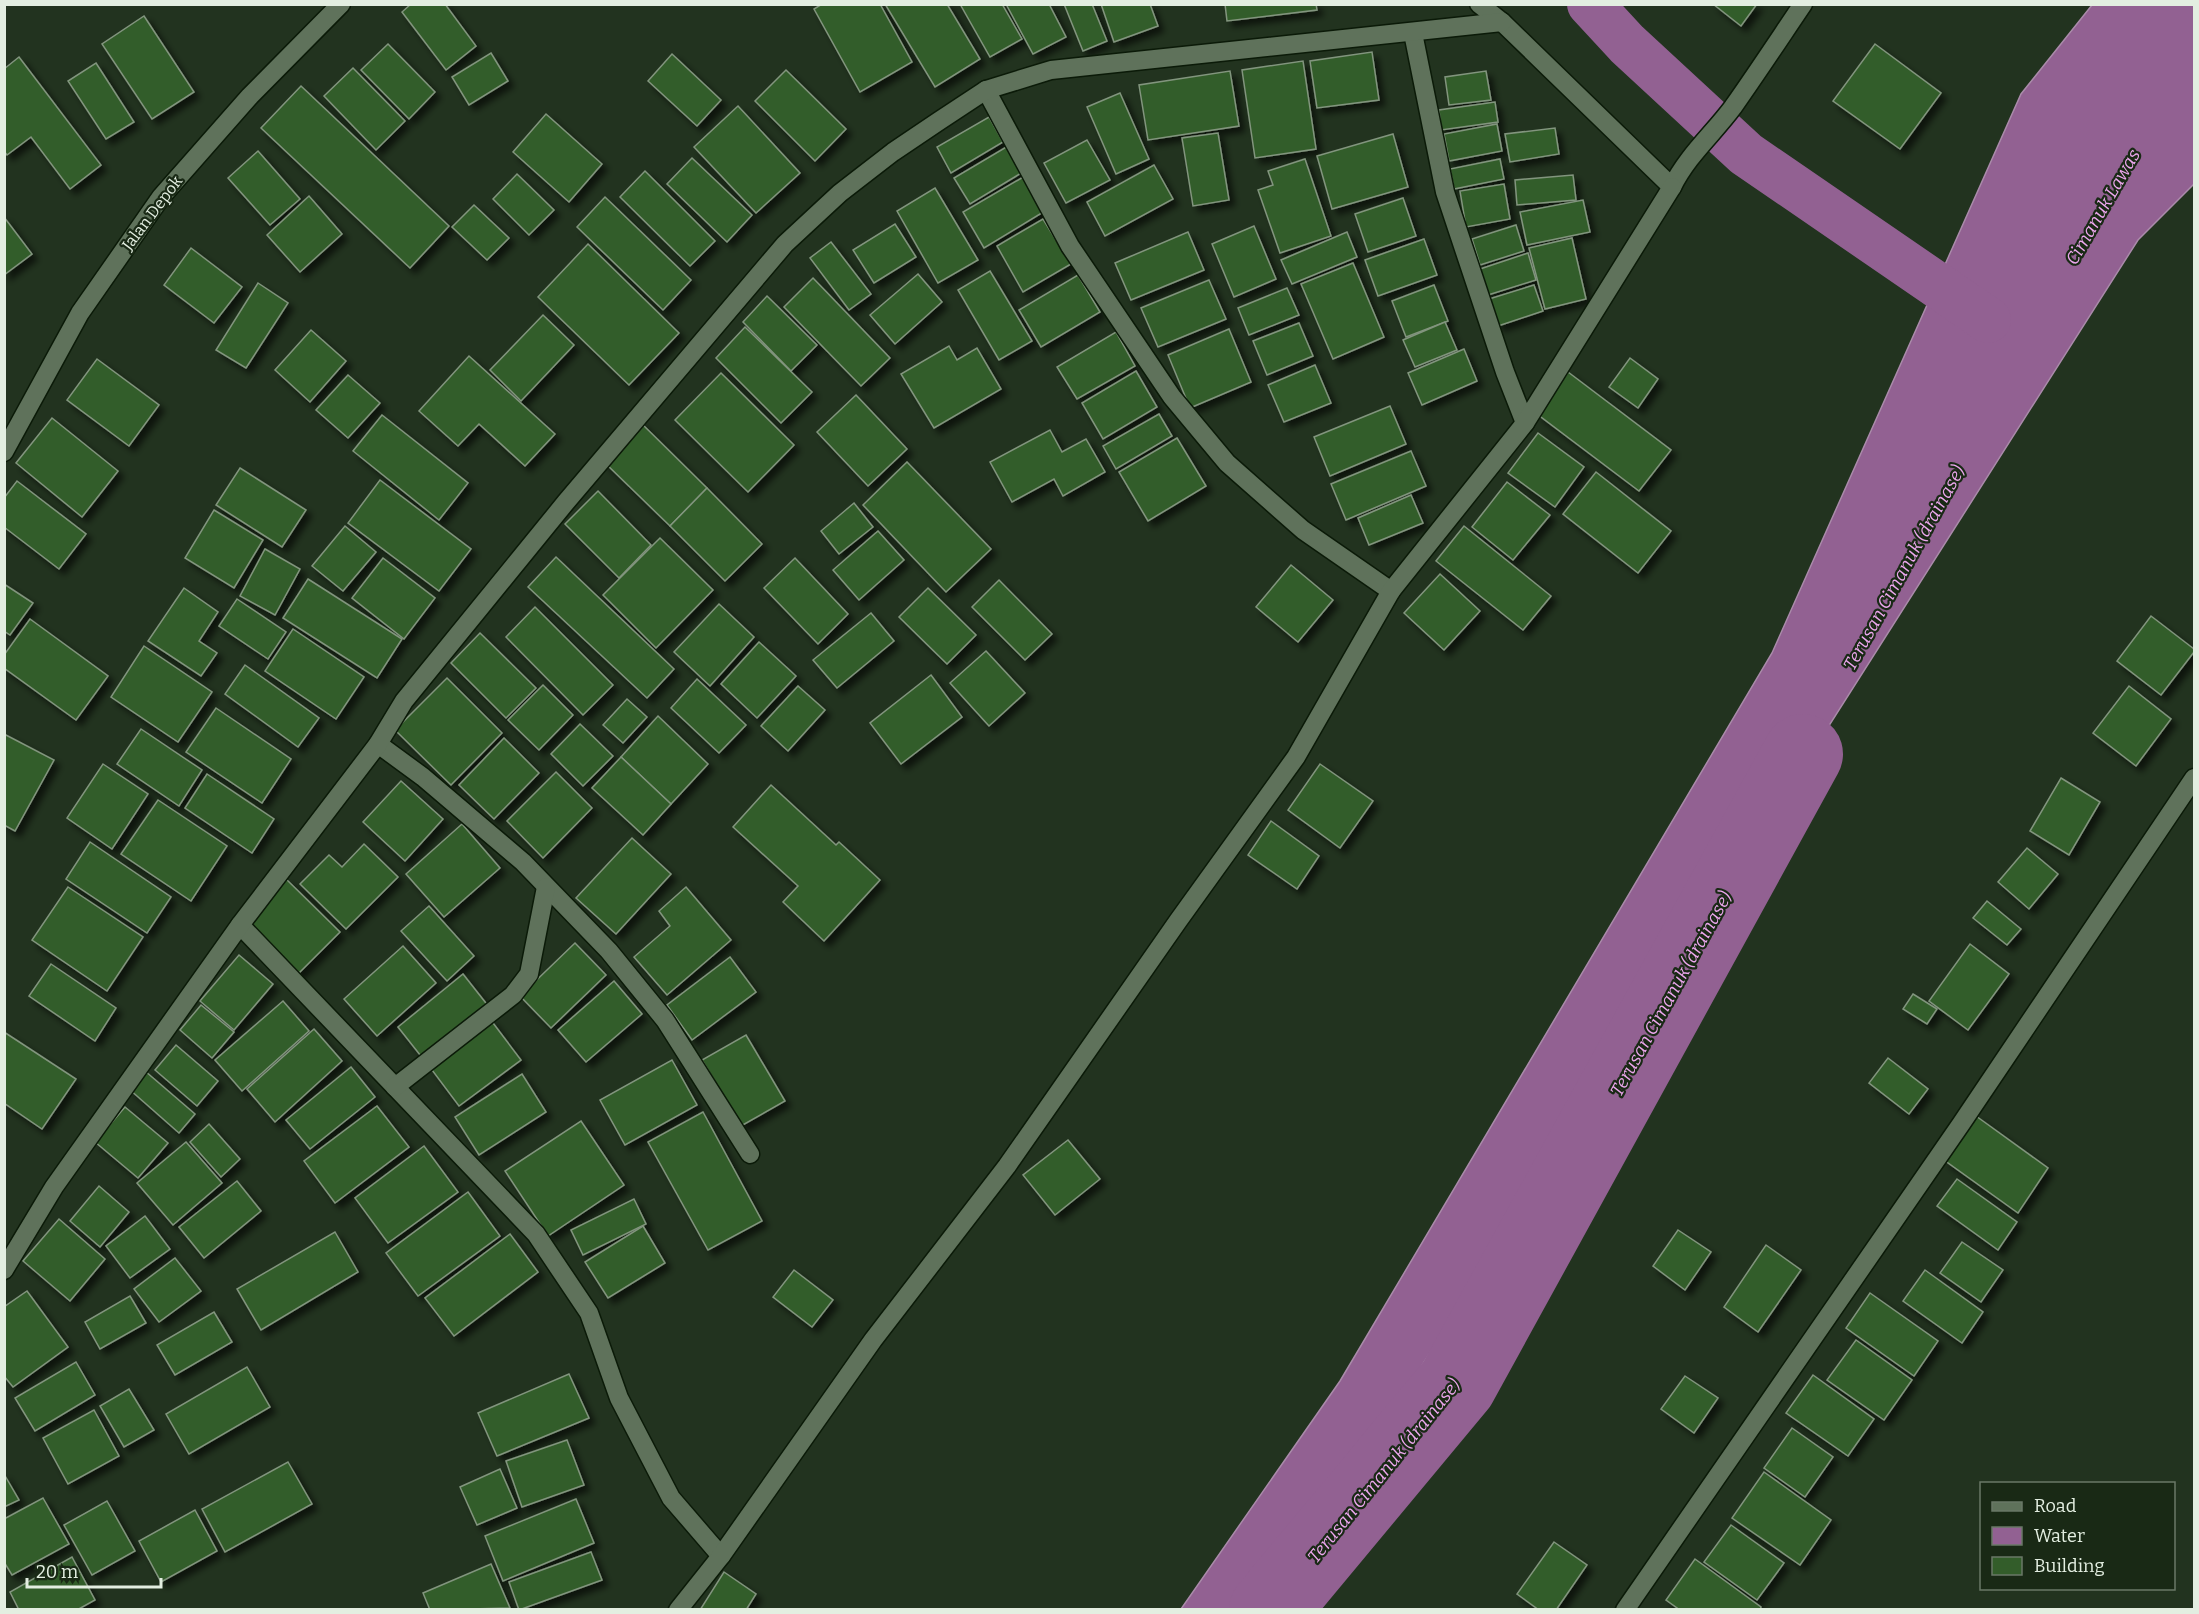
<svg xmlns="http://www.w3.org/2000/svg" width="2199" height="1614" font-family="Bitter,serif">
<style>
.water{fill:#926192;stroke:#aa8baa;stroke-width:1.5}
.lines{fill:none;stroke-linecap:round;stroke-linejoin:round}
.canal{stroke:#926192;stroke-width:46}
.river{stroke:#926192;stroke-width:80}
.building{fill:#335d2a;stroke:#82957e;stroke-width:1.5;filter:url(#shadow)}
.street-casing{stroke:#0b1a08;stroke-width:21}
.street{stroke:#5f725b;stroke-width:18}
.labels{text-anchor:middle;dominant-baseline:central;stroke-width:4.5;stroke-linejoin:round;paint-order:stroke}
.street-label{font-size:16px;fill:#e3eee1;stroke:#192915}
.water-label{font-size:18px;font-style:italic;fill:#eda7ee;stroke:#192915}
</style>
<defs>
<filter id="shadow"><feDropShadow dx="5.5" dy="5.5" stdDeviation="3" flood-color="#0009"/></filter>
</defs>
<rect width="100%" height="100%" fill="#22331f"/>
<!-- water -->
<polygon class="water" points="2092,5 2194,5 2194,184 2138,240 1267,1609 1181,1609 1340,1381 1772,653 2021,94"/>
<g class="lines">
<!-- canal -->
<polyline class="canal" points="1590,4 1627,44 1746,154 1988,320"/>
<!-- river -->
<polyline class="river" points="1269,1610 1457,1384 1803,754"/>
</g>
<!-- building -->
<g class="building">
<polygon points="411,4 445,4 476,46 446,70 402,12"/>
<polygon points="822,4 880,4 912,62 860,92 814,9"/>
<polygon points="885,4 947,4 980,59 935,87"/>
<polygon points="960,4 1002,4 1022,39 990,57"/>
<polygon points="1006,4 1049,4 1066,37 1033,54"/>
<polygon points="1064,4 1092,4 1107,41 1083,51"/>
<polygon points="1101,4 1150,4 1158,26 1114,42"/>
<polygon points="1225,4 1316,4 1317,10 1227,21"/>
<polygon points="1713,4 1757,4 1741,26"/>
<polygon points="144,16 194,92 152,119 102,44"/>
<polygon points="388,44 435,92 409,119 361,70"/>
<polygon points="1875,44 1941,93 1900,149 1833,101"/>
<polygon points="1372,52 1379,100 1317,108 1310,61"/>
<polygon points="491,53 508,81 469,105 452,77"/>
<polygon points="672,54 721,100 697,126 648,81"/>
<polygon points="19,57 101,165 70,189 31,137 7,155 4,151 4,69"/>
<polygon points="1303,61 1316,149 1255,158 1242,70"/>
<polygon points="96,63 134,122 106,139 68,81"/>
<polygon points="353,68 405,121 376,150 324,96"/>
<polygon points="786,70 846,129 815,161 755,101"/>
<polygon points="1230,71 1239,126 1148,140 1139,85"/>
<polygon points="1486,71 1491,100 1449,105 1445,77"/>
<polygon points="301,86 449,226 410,268 261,128"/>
<polygon points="1120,93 1149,159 1116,174 1087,107"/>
<polygon points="1495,102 1498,122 1441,130 1439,110"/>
<polygon points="738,106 800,173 756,213 694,147"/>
<polygon points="546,114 602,164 569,202 513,152"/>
<polygon points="989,117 1003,142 951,173 937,147"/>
<polygon points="1497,124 1502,151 1449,161 1444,134"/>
<polygon points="1555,128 1559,154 1510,162 1505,134"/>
<polygon points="1218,133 1229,200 1193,206 1182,138"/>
<polygon points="1393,134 1408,187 1332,209 1317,156"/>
<polygon points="1087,140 1110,180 1066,203 1044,163"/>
<polygon points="1008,146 1023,172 970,204 954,178"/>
<polygon points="258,151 300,199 270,225 228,178"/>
<polygon points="692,158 752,215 727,242 667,184"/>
<polygon points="1305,159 1331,236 1280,253 1258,190 1273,185 1268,171"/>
<polygon points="1500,159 1504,179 1454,189 1450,169"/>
<polygon points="1154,165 1173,199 1105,236 1087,202"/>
<polygon points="645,171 715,241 690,266 620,197"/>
<polygon points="517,174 554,210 529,235 493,199"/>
<polygon points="1573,175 1576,200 1517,205 1515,180"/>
<polygon points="1025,176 1045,211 984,248 963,212"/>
<polygon points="1504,184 1510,219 1466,227 1460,191"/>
<polygon points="935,188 978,260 938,283 897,211"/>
<polygon points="309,196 342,234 300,272 267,235"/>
<polygon points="605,197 691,280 663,310 577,227"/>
<polygon points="1403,198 1416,236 1368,252 1355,214"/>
<polygon points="1583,200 1590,232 1527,245 1520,212"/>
<polygon points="474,205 509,238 487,260 452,227"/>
<polygon points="4,217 32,254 4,275"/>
<polygon points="1043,219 1071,264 1023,292 997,246"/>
<polygon points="895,224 916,257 874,283 853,250"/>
<polygon points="1516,225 1524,251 1480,265 1472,239"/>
<polygon points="1254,226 1276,279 1234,297 1212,244"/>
<polygon points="1188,232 1204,270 1131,300 1115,263"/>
<polygon points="1347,232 1357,257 1292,284 1281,260"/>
<polygon points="1572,238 1586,299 1545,309 1529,248"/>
<polygon points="1424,239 1437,275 1378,296 1365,260"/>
<polygon points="831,242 871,294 849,310 810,258"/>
<polygon points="588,244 679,333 629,385 538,297"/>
<polygon points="191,248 242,287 214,323 164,285"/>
<polygon points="1528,253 1536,280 1488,295 1480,269"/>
<polygon points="1353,263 1384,337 1333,359 1301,284"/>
<polygon points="990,271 1032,341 999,360 958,290"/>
<polygon points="918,274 942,302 895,344 870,315"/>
<polygon points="1078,275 1100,312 1041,347 1019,310"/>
<polygon points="813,278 890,358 861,386 784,307"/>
<polygon points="1209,280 1226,319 1158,347 1141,308"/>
<polygon points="258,283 288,303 246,368 216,350"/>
<polygon points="1434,285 1448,321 1406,337 1392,301"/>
<polygon points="1534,285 1543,311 1498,326 1489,299"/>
<polygon points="1287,288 1299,315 1249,335 1238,308"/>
<polygon points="767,296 817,345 791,371 743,322"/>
<polygon points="543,315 574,345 521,401 490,370"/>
<polygon points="1445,322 1457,350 1415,367 1403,340"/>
<polygon points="1299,323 1313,356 1267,375 1253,341"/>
<polygon points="745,327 812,392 781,423 716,358"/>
<polygon points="1229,329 1251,382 1190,408 1168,355"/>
<polygon points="311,330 346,361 310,402 275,370"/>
<polygon points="1116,332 1135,366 1077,399 1057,367"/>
<polygon points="949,346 957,360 977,348 1001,389 934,428 901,374"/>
<polygon points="1464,349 1477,381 1422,405 1408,373"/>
<polygon points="469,356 555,434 525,466 479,424 458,446 419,411"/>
<polygon points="1630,358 1658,379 1638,408 1609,387"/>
<polygon points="97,359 159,405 129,446 67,400"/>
<polygon points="1315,365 1331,403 1284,422 1268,385"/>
<polygon points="1136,371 1157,407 1103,439 1082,403"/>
<polygon points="1568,372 1671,450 1639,491 1537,414"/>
<polygon points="721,373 794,445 748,492 675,420"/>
<polygon points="348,375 380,403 348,438 316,410"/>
<polygon points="856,395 907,449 868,486 817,432"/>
<polygon points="1390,406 1406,444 1330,476 1314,437"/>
<polygon points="1159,414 1172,436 1116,469 1103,446"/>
<polygon points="382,415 468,483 439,520 353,451"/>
<polygon points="52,418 118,471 82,517 16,463"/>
<polygon points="640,422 707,488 670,526 602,460"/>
<polygon points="1050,430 1062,452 1086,439 1105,472 1063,496 1054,479 1012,502 990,462"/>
<polygon points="1538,433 1584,467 1555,507 1508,473"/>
<polygon points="1177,438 1206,486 1148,521 1119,472"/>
<polygon points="1411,451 1426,486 1346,520 1331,484"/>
<polygon points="907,462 991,549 946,592 863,505"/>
<polygon points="240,468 306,510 282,547 216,505"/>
<polygon points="1596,472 1671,531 1638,573 1563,514"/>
<polygon points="380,480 471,549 439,591 348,523"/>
<polygon points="17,481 86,534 59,569 4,527 4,498"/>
<polygon points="1507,482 1550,515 1513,560 1472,527"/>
<polygon points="707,488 762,544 725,581 670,526"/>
<polygon points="598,491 651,545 619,578 565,524"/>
<polygon points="1411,495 1423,523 1369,545 1358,518"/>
<polygon points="854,503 873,527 839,554 821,531"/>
<polygon points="214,510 263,540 234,588 185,558"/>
<polygon points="345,526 376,552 343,591 312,566"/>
<polygon points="1464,526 1551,596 1523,630 1436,561"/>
<polygon points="878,531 904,560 859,600 833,570"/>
<polygon points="660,538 713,590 656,648 603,595"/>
<polygon points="265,549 300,569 275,615 240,596"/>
<polygon points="556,557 674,669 647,698 528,587"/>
<polygon points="383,558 435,598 404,639 352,598"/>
<polygon points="795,558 848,614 818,644 764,588"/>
<polygon points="1291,565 1333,600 1298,642 1256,607"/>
<polygon points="1440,574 1480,611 1444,650 1404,613"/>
<polygon points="308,579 402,639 377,678 283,618"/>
<polygon points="999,580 1052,634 1025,660 972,607"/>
<polygon points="4,584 33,603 10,635 4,631"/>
<polygon points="184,588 218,612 199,641 217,653 201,676 148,641"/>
<polygon points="928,588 976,635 947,664 899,617"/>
<polygon points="237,599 286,632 268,659 219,626"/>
<polygon points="719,604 754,637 710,686 674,652"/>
<polygon points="535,607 613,685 583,715 506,637"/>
<polygon points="871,613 894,641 837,688 813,660"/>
<polygon points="2151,616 2194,649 2194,652 2161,695 2117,661"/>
<polygon points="30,619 108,676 76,720 4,668 4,655"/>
<polygon points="293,629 364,677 336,719 265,671"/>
<polygon points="480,633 536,688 506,718 451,663"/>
<polygon points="759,642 796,676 757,718 721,684"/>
<polygon points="144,646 212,692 178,742 111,697"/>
<polygon points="986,651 1025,693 989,726 950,683"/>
<polygon points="245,665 319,718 298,747 225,694"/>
<polygon points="931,675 962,717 901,764 870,723"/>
<polygon points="447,678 502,733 451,785 395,730"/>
<polygon points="697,679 746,725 719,753 671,708"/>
<polygon points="543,685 573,715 539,750 508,720"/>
<polygon points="798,686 825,710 788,751 761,726"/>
<polygon points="2129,686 2171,719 2136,766 2093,733"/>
<polygon points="627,699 647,717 623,743 603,725"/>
<polygon points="216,708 291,759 262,803 186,752"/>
<polygon points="658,716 708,764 671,804 621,757"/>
<polygon points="580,724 613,756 583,786 551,754"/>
<polygon points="141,729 202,770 179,806 117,764"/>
<polygon points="4,734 54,760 15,831 4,825"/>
<polygon points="504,738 539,773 494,819 459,785"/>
<polygon points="621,757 671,804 643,835 592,788"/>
<polygon points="103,764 148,794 112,849 67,818"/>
<polygon points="1320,764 1373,801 1340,848 1288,810"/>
<polygon points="556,772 592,808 543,858 507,821"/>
<polygon points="207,774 274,819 252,853 185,808"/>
<polygon points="2061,778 2100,802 2069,855 2030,831"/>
<polygon points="401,781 443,819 405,861 363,822"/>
<polygon points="771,785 836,845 839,842 880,880 824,941 783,902 798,886 733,827"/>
<polygon points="158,800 227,846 191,901 121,854"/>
<polygon points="1271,821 1319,856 1297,889 1248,855"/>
<polygon points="462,824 500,868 444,917 406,874"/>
<polygon points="632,838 671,874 616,934 576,898"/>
<polygon points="90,842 171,897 147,933 66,879"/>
<polygon points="364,844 398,877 346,929 300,884 329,855 342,867"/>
<polygon points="2027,848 2058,874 2029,909 1998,882"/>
<polygon points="286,879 340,932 296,976 243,923"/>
<polygon points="68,887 143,937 107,991 32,940"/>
<polygon points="686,887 731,940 667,995 634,957 670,926 659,911"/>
<polygon points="1987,901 2021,929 2007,945 1973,918"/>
<polygon points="429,906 474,956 447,981 401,931"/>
<polygon points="575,943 606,975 551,1028 520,996"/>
<polygon points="1970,944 2009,974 1968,1030 1929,1001"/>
<polygon points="403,946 436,983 377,1036 344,999"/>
<polygon points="239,955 273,984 234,1030 200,1001"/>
<polygon points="730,957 756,992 692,1040 667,1005"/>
<polygon points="51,964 116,1008 95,1041 29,996"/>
<polygon points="463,974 489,1007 424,1060 398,1027"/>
<polygon points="614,981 642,1014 586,1062 558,1030"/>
<polygon points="1913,994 1937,1009 1927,1024 1903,1009"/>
<polygon points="283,1001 309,1031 242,1091 215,1060"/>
<polygon points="201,1005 234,1032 212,1058 180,1030"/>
<polygon points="490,1019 521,1060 459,1106 429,1066"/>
<polygon points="314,1029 342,1061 275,1122 247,1089"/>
<polygon points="4,1032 76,1079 42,1129 4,1103"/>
<polygon points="746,1035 785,1101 741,1126 702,1060"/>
<polygon points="176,1045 218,1081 197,1106 155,1070"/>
<polygon points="1888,1058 1928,1089 1909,1114 1869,1083"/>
<polygon points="672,1060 697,1105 625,1145 600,1100"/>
<polygon points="351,1067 375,1097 310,1149 286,1120"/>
<polygon points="145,1071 195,1114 179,1133 129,1089"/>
<polygon points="522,1074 546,1112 479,1155 455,1117"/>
<polygon points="377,1106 409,1147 335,1203 304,1161"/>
<polygon points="125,1107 168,1143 138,1178 95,1142"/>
<polygon points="703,1112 762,1221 708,1250 648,1142"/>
<polygon points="1976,1116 2048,1168 2018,1213 1944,1160"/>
<polygon points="581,1121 624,1185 548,1236 505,1171"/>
<polygon points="209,1124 240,1159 221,1177 190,1142"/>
<polygon points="1068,1140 1100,1179 1055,1215 1023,1175"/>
<polygon points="186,1142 222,1183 173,1225 137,1183"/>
<polygon points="424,1146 458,1192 388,1243 355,1198"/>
<polygon points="1957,1179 2017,1222 1998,1250 1937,1206"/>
<polygon points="237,1181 261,1211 204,1258 179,1227"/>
<polygon points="99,1186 129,1212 100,1247 70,1221"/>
<polygon points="468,1192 500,1236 418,1296 386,1253"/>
<polygon points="634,1199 646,1224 583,1255 571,1230"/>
<polygon points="145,1216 170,1249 130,1278 106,1246"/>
<polygon points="59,1219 105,1259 70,1301 23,1261"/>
<polygon points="643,1226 665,1263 608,1298 585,1262"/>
<polygon points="1678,1230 1711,1252 1685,1290 1653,1266"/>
<polygon points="335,1232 358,1272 261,1330 237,1289"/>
<polygon points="510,1234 538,1272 454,1336 425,1298"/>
<polygon points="1962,1242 2003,1270 1981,1302 1940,1273"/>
<polygon points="1766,1245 1801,1270 1758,1332 1724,1307"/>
<polygon points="175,1258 201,1291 159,1322 134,1289"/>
<polygon points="794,1270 833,1300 812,1327 773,1297"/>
<polygon points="1925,1270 1983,1312 1962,1343 1903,1301"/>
<polygon points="27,1291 68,1347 13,1387 4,1376 4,1307"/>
<polygon points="1870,1293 1938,1341 1914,1376 1846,1328"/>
<polygon points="130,1296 146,1323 100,1349 85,1322"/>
<polygon points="214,1312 232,1342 175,1375 157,1345"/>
<polygon points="1856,1340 1912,1380 1884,1420 1827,1380"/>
<polygon points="76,1362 95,1395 35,1431 15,1398"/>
<polygon points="247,1367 270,1407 189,1454 166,1414"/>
<polygon points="569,1374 589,1418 497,1456 478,1413"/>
<polygon points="1813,1375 1874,1419 1848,1456 1786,1413"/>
<polygon points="1685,1376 1718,1398 1694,1433 1661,1409"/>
<polygon points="129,1389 154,1430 124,1447 100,1406"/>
<polygon points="94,1410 119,1456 68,1484 43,1438"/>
<polygon points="1792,1428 1833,1457 1805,1497 1764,1468"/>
<polygon points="567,1440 584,1485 522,1507 506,1461"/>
<polygon points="288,1462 312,1504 225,1552 202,1509"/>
<polygon points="500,1469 517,1508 477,1525 460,1487"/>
<polygon points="1764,1472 1831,1520 1800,1565 1732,1518"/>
<polygon points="4,1474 19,1500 4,1507"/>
<polygon points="43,1498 69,1544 12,1575 4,1562 4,1519"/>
<polygon points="576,1499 594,1543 503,1581 485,1536"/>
<polygon points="107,1501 135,1551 92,1575 64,1525"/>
<polygon points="195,1510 217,1551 161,1582 139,1541"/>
<polygon points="1731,1525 1784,1563 1757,1600 1704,1562"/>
<polygon points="1554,1542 1587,1565 1556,1610 1539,1610 1517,1594"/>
<polygon points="591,1552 602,1580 519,1610 509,1582"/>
<polygon points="72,1557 95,1600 77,1610 19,1610 10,1592"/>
<polygon points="1695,1559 1761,1607 1760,1610 1680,1610 1666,1600"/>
<polygon points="491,1564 510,1608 430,1610 423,1593"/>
<polygon points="724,1572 756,1594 746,1610 700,1610"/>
</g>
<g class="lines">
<!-- street casing -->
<g class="street-casing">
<g id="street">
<path d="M1479,4L1502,22L1672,187C1687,156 1713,134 1733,107C1757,73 1780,38 1803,4"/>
<polyline points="1413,33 1445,192 1505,372 1525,423"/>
<polyline points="986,90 1070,246 1172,397 1227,463 1303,530 1391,591"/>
<polyline points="4,452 80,313 161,197 250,96 341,4"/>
<polyline points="378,744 423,777 523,862 609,951 665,1020 750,1154"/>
<polyline points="240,925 536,1234 589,1313 619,1398 671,1498 721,1556"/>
<polyline points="395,1087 513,995 529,974 546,887"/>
<polyline points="4,1270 54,1187 240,925 378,744 404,701 566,502 785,244 840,193 893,152 939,121 986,90 1051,70 1502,22"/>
<polyline points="678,1610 721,1556 873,1340 1007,1166 1178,921 1296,757 1391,591 1525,423 1672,187"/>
<polyline points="1625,1610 1961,1124 2194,778"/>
</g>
</g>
<!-- street -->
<use href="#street" class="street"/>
</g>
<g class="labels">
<!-- street labels -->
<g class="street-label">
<text transform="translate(152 213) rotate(-53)">Jalan Depok</text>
</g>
<!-- water labels -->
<g class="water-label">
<text transform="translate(2103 207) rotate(-60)">Cimanuk Lawas</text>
<text transform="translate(1904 568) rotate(-61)">Terusan Cimanuk (drainase)</text>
<text transform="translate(1671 994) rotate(-61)">Terusan Cimanuk (drainase)</text>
<text transform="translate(1384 1471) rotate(-51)">Terusan Cimanuk (drainase)</text>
</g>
</g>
<!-- border -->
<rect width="2199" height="1614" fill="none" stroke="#e3eee1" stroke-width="12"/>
<!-- legend -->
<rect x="1980" y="1482" width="195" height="108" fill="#192915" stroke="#6a7867" stroke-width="1.5"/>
<rect x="1992" y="1502" width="30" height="9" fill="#5f725b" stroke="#6a7867" stroke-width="1.5"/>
<text x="2034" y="1512" font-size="18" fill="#e3eee1">Road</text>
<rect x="1992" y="1527" width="30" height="18" fill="#926192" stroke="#6a7867" stroke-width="1.5"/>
<text x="2034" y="1542" font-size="18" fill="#e3eee1">Water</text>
<rect x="1992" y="1557" width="30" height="18" fill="#335d2a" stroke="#6a7867" stroke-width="1.5"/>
<text x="2034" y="1572" font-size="18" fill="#e3eee1">Building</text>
<!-- scale -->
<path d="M27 1578v9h134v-9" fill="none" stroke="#e3eee1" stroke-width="3"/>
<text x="36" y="1578" font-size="18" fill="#e3eee1" stroke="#192915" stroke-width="4.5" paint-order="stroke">20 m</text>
</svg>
